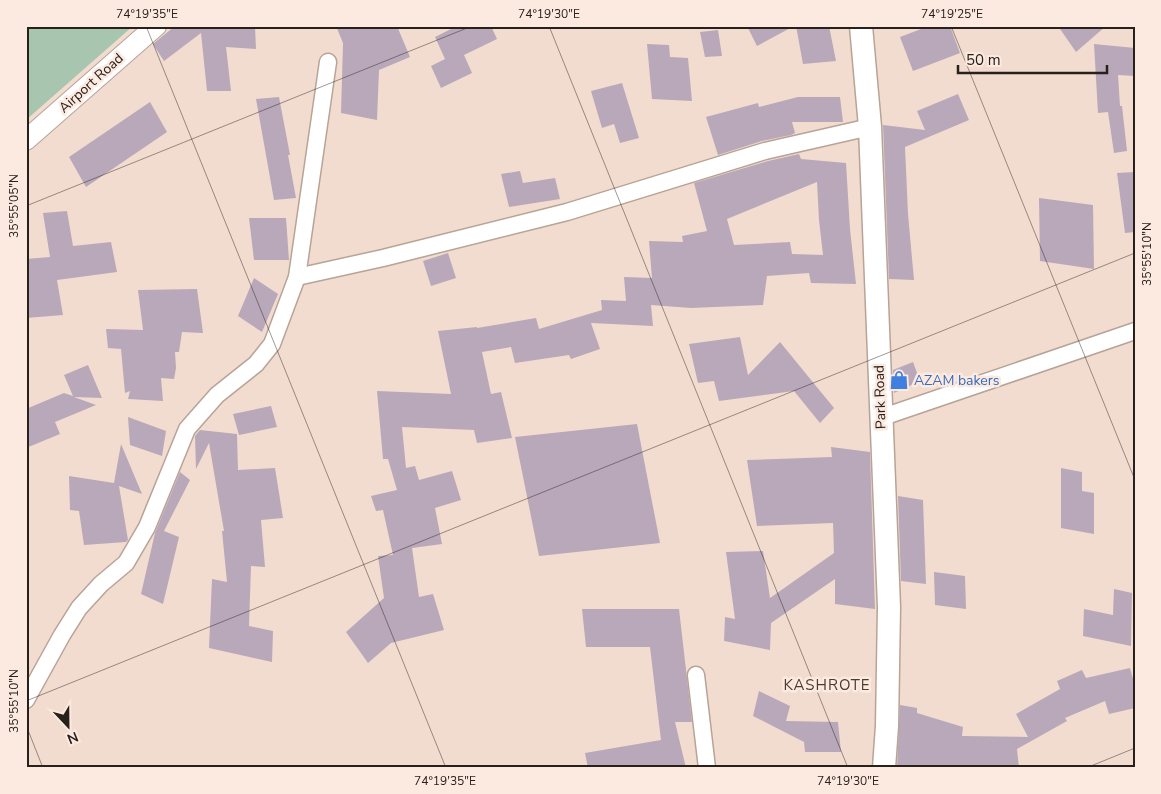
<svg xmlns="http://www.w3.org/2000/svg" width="1161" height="794" font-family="'Nunito Sans',sans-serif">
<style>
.green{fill:#a8c6af}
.building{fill:#b9a8b9;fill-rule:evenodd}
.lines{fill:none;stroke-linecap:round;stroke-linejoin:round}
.minor-casing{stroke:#b8a397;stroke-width:19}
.tertiary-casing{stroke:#b8a397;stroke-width:22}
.secondary-casing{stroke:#b8a397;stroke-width:25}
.minor{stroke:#fff;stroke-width:16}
.tertiary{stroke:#fff;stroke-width:20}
.secondary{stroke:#fff;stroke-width:22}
.ticks{fill:none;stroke:#28201b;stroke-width:1;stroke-opacity:0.45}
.labels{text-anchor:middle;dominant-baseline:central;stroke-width:5;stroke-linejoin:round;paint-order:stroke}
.street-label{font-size:14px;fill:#28201b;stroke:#fceae0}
.shop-label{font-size:14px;fill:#366cbe;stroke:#fceae0;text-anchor:start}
.neighbourhood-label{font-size:15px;letter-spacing:1px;fill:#4b3a2f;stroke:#fceae0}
.neatline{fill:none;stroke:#28201b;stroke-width:2}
.ticks-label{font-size:12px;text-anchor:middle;fill:#28201b}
</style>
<rect width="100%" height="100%" fill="#f2dccf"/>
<!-- green -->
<polygon class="green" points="26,26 133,26 26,120"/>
<!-- building -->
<g class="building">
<polygon points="175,26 255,26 256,49 226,47 231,91 207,91 201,33 164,61 153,44"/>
<polygon points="336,26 397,26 410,57 379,70 377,120 341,113 343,43"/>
<polygon points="457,26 491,26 497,39 464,55 472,73 441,88 431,66 445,59 435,37"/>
<polygon points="747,26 794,26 757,46"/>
<polygon points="796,26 829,26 836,61 803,64"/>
<polygon points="929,26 950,26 960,53 913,71 900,37"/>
<polygon points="1058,26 1106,26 1076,52"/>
<polygon points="718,30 722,56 705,57 700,32"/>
<polygon points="647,44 669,45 670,57 688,58 692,101 652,99"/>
<polygon points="1094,44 1135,48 1135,76 1118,75 1120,106 1122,106 1127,151 1114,153 1108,112 1098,113"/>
<polygon points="622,83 639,138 620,143 614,124 602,128 591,91"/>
<polygon points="958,94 969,120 905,147 908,214 914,280 889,279 883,125 925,130 917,111"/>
<polygon points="279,97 290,155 288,155 296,198 274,200 256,99"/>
<polygon points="798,97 840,97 843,122 792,122 795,133 791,135 762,141 718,155 706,117 758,103 759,107"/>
<polygon points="150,102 167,132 86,187 69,157"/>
<path d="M799,154L801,159L846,163L850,229L856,284L811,283L809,273L767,276L763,305L691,308L651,305L653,326L591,323L600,349L571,359L569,355L515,363L511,347L482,352L491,394L501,392L512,438L477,443L474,430L402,427L406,468L415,466L419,480L452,471L461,500L435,508L442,544L412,548L419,597L433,594L444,630L391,643L368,663L346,632L384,598L378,556L393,555L383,510L376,511L371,496L397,490L388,459H383L377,391L451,394L438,331L477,327V328L536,318L539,329L602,310L601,300L626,301L624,277L652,278L649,241L683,242L682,236L707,231L694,183L768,161ZM817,182L819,220L823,255L792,254L790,242L734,245L727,219Z"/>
<polygon points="520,171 523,183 555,178 560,199 509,207 501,174"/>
<polygon points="1135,172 1135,232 1125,233 1117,173"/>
<polygon points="1039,198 1093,205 1094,269 1040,261"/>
<polygon points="67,211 73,246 111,242 117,272 57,280 63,315 26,318 26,259 50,257 43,213"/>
<polygon points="249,218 286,218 289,260 254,260"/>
<polygon points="448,253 456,278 431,286 423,261"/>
<polygon points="254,278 278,294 262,332 238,316"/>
<polygon points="197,289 203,333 182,332 179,352 175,352 176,368 174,379 161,378 163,401 128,399 130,391 125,393 121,349 108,348 106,329 143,330 138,290"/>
<polygon points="740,337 748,375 780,342 834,408 820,423 794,391 719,401 714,381 698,383 689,344"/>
<polygon points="913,362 920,381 894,393 893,370"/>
<polygon points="88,365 102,398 74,397 96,405 55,422 60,434 26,448 26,409 64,393 73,396 64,375"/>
<polygon points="271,406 277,427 239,435 233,414"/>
<polygon points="128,417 166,431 162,456 130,445"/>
<polygon points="637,424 660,543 539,556 515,437"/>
<polygon points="200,430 237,434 238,470 275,468 283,518 261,520 265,567 251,566 249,626 273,631 272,662 209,648 212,579 227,582 222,531 224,531 209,443 196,469 195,436"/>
<polygon points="121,444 142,494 119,486 128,540 126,542 84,545 79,511 70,510 69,476 114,483"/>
<polygon points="831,447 870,452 875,609 835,604 835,579 771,623 770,650 724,641 725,617 735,619 726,552 763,551 770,598 834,553 833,523 757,526 747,460 832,457"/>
<polygon points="1061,468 1082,472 1082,491 1094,493 1094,534 1061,528"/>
<polygon points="180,472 190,480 164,531 179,537 163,604 141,594 155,533"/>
<polygon points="898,496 923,500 926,584 901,581"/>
<polygon points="934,572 965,576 966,609 935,605"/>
<polygon points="1114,589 1132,593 1131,646 1083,636 1084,609 1113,615"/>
<polygon points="582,609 679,609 692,722 675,722 686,768 588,768 585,753 661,740 650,647 586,647"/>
<polygon points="1130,668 1135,686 1135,708 1109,714 1105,701 1065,718 1067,721 1017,749 1019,768 897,768 900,705 917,708 917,713 963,727 962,736 1028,737 1016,714 1060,689 1057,681 1082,670 1086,678"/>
<polygon points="759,691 790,706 786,721 838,722 841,752 805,752 804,742 753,716"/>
</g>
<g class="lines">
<!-- minor casing -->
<g class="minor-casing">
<g id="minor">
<polyline points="297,277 383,258 567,212 765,151 870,127"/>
<polyline points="880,418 1135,331"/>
<polyline points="696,675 707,768"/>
<polyline points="26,700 62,635 79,608 101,584 126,563 147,527 187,429 217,395 256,364 272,344 297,277 328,62"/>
</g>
</g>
<!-- tertiary casing -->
<g class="tertiary-casing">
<polyline id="tertiary" points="26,140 156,26"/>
</g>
<!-- secondary casing -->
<g class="secondary-casing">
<polyline id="secondary" points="861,26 870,127 889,607 887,726 884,768"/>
</g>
<!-- minor -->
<use href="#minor" class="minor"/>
<!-- tertiary -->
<use href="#tertiary" class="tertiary"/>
<!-- secondary -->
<use href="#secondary" class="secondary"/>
</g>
<!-- ticks -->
<path class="ticks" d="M146,26L446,768M549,26L848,768M951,26L1135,480M26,206L472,26M26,701L1135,253M26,725L43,768M1086,768L1135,748"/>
<!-- icons -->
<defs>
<g id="shop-bare" transform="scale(1.5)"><path d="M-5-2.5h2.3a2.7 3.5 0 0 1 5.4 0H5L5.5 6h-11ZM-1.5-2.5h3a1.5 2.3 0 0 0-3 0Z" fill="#3f7fe0" stroke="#fceae0" stroke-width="2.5" paint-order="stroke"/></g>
</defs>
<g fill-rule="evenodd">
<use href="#shop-bare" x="899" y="380"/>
</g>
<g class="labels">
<!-- street labels -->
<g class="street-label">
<text transform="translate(91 83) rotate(-42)">Airport Road</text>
<text transform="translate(880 397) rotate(-92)">Park Road</text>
</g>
<!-- shop labels -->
<g class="shop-label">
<text x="914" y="380">AZAM bakers</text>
</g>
<!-- neighbourhood labels -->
<g class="neighbourhood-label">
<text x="827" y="685">KASHROTE</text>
</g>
</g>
<!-- border -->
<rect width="1161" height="794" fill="none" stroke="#fceae0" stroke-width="55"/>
<!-- north arrow -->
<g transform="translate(68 726) rotate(158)" stroke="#fceae0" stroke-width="4" paint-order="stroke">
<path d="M0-4L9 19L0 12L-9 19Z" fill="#28201b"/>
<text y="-8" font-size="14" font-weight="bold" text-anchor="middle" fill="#28201b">N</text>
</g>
<!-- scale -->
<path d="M958 65v8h149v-8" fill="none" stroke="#28201b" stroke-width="2.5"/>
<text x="966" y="65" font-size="15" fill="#28201b" stroke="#fceae0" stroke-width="4" paint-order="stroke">50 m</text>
<rect x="28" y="28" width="1106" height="738" class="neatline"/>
<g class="ticks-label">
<text x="147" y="18">74°19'35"E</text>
<text x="549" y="18">74°19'30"E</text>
<text x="952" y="18">74°19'25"E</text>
<text transform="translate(14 206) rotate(-90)" y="4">35°55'05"N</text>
<text transform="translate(1147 254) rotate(-90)" y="4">35°55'10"N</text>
<text transform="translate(14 701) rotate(-90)" y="4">35°55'10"N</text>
<text x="445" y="785">74°19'35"E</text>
<text x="848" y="785">74°19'30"E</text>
</g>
</svg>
